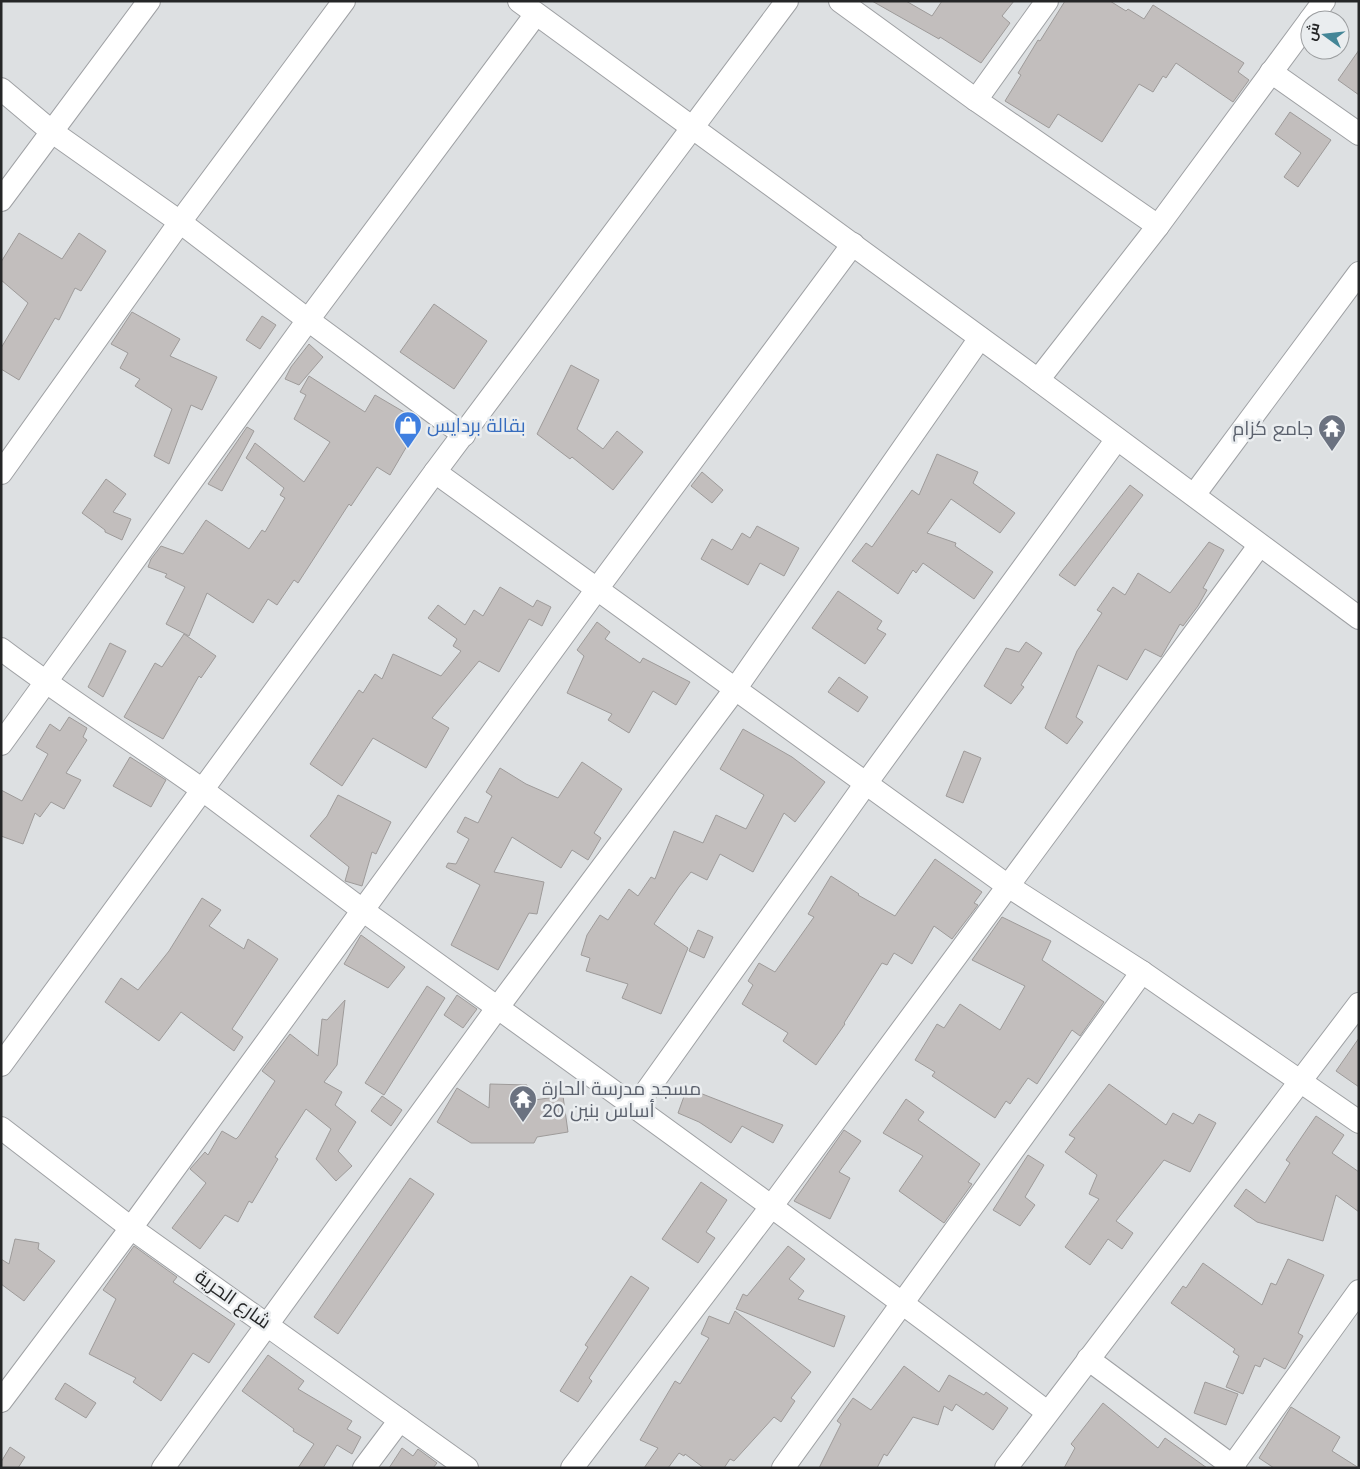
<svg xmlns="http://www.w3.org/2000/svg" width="1360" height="1469" font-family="Jost,Cairo,sans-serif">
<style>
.building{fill:#c2bebd;stroke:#9e9b9a}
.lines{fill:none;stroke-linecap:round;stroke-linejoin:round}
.street-casing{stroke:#9fa1a4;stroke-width:24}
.street{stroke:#fff;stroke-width:22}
.labels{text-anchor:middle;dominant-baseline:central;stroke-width:5;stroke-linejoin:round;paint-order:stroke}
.shop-label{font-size:19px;fill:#366cbe;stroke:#eaedef;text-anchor:start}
.worship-label{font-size:19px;fill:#5b616d;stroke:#eaedef;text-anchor:end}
.street-label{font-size:19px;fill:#252627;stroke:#eaedef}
</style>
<rect width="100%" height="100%" fill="#dde0e2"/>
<!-- building -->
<g class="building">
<polygon points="872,1 906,1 932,16 942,1 1014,1 1002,16 1010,23 981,63 940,37 939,39"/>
<polygon points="1065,1 1110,1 1126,11 1128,9 1144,19 1153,5 1244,63 1238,72 1249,80 1233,102 1176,63 1166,78 1163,76 1153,92 1139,84 1102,142 1058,114 1049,128 1005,101 1021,75 1018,73 1038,40 1040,41"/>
<polygon points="1359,50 1359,95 1338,80"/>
<polygon points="1290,112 1331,140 1298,187 1284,177 1301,153 1275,134"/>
<polygon points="19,233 62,259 79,233 106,251 81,291 75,288 59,320 55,318 19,380 1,369 1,348 28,303 1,280 1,262"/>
<polygon points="434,304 487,341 454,389 400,352"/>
<polygon points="132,312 180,339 170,356 217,377 202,410 191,405 169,464 154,456 172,409 135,386 140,379 120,368 128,353 111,344"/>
<polygon points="262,316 276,325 260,349 246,340"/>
<polygon points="309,344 323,357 299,385 285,379 291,367"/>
<polygon points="571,365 599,380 577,429 603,449 617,431 643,452 613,490 572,457 570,459 537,434"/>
<polygon points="309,376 365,412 375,395 421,422 390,475 377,467 351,506 349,504 298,583 294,580 277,605 268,599 253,623 207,593 189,636 166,624 185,587 165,577 167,574 148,567 151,559 161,546 183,554 206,520 249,549 262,530 265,532 285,498 280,495 284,488 246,458 255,443 304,482 330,442 294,419 306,395 300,392"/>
<polygon points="247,427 254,431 222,491 208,484"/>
<polygon points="937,454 978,472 973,483 1015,513 1000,533 951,499 927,533 956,543 955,546 993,572 974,599 923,563 916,573 913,570 898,594 852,561 866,543 872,547 912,490 919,495"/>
<polygon points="702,472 723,490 712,503 691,486"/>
<polygon points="106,479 126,494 113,512 131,519 122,540 105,532 105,530 82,513"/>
<polygon points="1130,485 1143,495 1075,586 1059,575"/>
<polygon points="757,526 799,548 784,576 760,563 748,585 701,559 712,539 732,550 742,533 750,538"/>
<polygon points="1209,542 1224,550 1203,588 1207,590 1198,606 1183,626 1180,624 1161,657 1145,649 1127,680 1098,665 1076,717 1083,722 1067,744 1045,728 1077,651 1102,613 1097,610 1113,587 1125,595 1138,573 1170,593"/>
<polygon points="500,587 533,607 537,600 551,607 542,626 529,619 499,672 479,661 432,718 449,728 426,768 373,738 342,786 310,764 359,690 363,693 375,674 382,679 393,654 441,676 461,651 453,646 457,639 428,618 438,605 465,625 474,610 483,616"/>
<polygon points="838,591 882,621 877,629 886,634 865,664 812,628"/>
<polygon points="597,622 610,632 605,639 640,663 643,658 690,682 676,705 653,691 629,733 608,720 612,714 567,693 584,656 577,650"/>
<polygon points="184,634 216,656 201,678 199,676 163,739 124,717 155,663 162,667"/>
<polygon points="1026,642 1042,653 1021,685 1024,687 1011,704 984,686 1006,648 1019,652"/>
<polygon points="110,643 126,651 103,697 88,687"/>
<polygon points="839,677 868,697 858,712 828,692"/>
<polygon points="69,717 87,728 83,737 87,740 66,773 81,780 64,809 51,802 40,817 35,813 23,844 1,836 1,790 22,801 48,754 36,747 50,724 60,731"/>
<polygon points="743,729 792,757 825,782 795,822 784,813 753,872 720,854 707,880 691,872 679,887 654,924 688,948 661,1014 622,998 628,984 586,971 590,958 581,955 587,935 600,915 608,920 629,889 638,896 651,877 655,879 674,831 703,843 716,815 746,829 764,795 720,769"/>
<polygon points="964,751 981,758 963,803 946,796"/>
<polygon points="130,757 166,780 151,807 113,786"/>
<polygon points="582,762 622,789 594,833 601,838 588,860 572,850 561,868 512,837 494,872 544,882 537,914 529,913 498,970 451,945 480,885 446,867 448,863 456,864 469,839 457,832 465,817 478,823 492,796 486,792 500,768 526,784 558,798"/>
<polygon points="338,795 391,822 376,854 372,852 362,886 345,881 349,867 310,836 327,816"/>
<polygon points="935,859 982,892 974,903 978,905 952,939 934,926 912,964 894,953 887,965 882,963 844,1023 845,1024 816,1065 783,1041 788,1033 742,1004 753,985 748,981 759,963 775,972 814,917 808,914 831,876 859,894 858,895 895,916"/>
<polygon points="202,898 221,910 209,926 244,949 248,939 278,959 232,1029 243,1037 234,1051 181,1012 159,1041 105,1002 121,978 138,990 169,951"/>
<polygon points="1002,917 1051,941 1042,960 1104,1002 1080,1036 1072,1030 1037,1084 1028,1078 1010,1104 1006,1101 995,1118 932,1076 935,1072 915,1060 937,1024 944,1028 960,1004 1000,1030 1025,986 972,960"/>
<polygon points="698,930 713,937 704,958 689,951"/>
<polygon points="361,935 405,967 388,988 344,964"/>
<polygon points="427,986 445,998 384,1095 365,1083"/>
<polygon points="457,995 477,1009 463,1028 444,1015"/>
<polygon points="345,1000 337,1065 324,1082 342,1092 335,1105 356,1122 338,1151 352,1166 336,1181 316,1159 331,1129 306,1109 275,1157 278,1159 252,1203 249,1201 238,1222 225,1215 200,1249 172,1228 206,1183 190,1169 205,1152 208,1155 222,1131 236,1139 239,1136 275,1081 262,1071 290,1034 318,1056 322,1019 327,1020"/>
<polygon points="1359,1038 1359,1087 1336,1071"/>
<polygon points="490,1084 527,1085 527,1101 563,1096 568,1132 537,1137 534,1143 471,1143 437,1122 457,1088 489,1108"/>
<polygon points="1109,1084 1166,1125 1173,1113 1193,1124 1199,1114 1216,1123 1190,1172 1164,1160 1116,1221 1133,1233 1122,1249 1108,1239 1090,1265 1065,1247 1099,1199 1089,1194 1097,1175 1065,1152 1075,1138 1069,1135"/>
<polygon points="687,1088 751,1113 783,1125 773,1143 742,1126 731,1143 699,1122 678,1113"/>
<polygon points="382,1096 402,1110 391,1126 371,1111"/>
<polygon points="906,1099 924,1112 918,1120 980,1164 968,1182 972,1184 944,1223 899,1191 923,1156 883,1133"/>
<polygon points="1316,1116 1344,1135 1332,1153 1359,1172 1359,1212 1336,1195 1323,1241 1257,1222 1234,1206 1246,1189 1265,1203 1290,1163 1286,1160"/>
<polygon points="844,1130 861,1141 839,1172 850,1178 830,1219 794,1201"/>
<polygon points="1028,1155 1044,1165 1025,1197 1035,1205 1020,1226 993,1210"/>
<polygon points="410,1178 434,1194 338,1334 314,1317"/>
<polygon points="701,1182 727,1200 706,1232 715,1238 698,1263 662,1239"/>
<polygon points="15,1239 39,1243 38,1249 55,1261 24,1301 1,1284 1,1259 9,1264"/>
<polygon points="134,1246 177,1277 173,1282 235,1324 209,1363 193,1353 161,1401 133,1382 136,1378 89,1354 116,1299 103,1290"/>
<polygon points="788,1246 805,1259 789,1279 804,1291 798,1299 845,1316 834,1347 736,1309 743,1294 747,1296"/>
<polygon points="1288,1259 1324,1275 1298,1333 1303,1336 1285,1369 1264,1358 1260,1367 1255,1365 1243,1394 1226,1387 1239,1356 1233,1352 1235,1349 1171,1303 1183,1286 1186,1288 1203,1263 1262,1305 1271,1283 1276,1285"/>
<polygon points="631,1276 649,1288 589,1378 592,1381 578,1402 560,1391 588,1347 585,1345"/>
<polygon points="735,1311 811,1372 791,1398 795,1401 781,1422 774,1417 734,1461 730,1459 724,1468 704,1468 685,1454 684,1456 679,1453 668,1468 644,1468 658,1448 640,1440 675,1381 680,1384 709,1338 701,1334 709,1316 729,1324"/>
<polygon points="268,1355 304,1381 298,1389 352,1421 347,1429 361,1437 352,1454 337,1445 323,1468 298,1468 314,1444 293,1431 294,1429 242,1391"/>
<polygon points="904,1366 939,1392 949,1375 984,1395 986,1392 1008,1408 993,1430 956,1404 952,1411 944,1406 938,1425 913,1417 887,1456 884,1454 877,1468 819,1468 841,1424 837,1421 853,1398 871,1410"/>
<polygon points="1205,1382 1238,1394 1226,1425 1194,1413"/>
<polygon points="65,1383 96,1403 86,1418 55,1399"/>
<polygon points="1103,1403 1158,1448 1165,1438 1207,1468 1064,1468 1075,1448 1071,1444"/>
<polygon points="1291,1407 1340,1437 1332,1451 1359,1468 1274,1468 1259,1458"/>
<polygon points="10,1447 25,1457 18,1468 1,1468 1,1462"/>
<polygon points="402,1448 413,1456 418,1449 437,1463 433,1468 389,1468"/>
</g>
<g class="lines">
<!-- street casing -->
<g class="street-casing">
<g id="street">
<polyline points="519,1 1038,380 1359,618"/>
<polyline points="840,1 976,100 1158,226"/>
<polyline points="1310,20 1324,1"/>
<polyline points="1271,72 1359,134"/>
<polyline points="1,89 51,131 180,222 308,320 464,435"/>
<polyline points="976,100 1047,1"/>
<polyline points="1,200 149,1"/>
<polyline points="1038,380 1158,226 1310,20"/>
<polyline points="435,472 1008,886 1142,972 1359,1122"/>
<polyline points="1,473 180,222 344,1"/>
<polyline points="1194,495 1359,273"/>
<path d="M1,649C67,699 137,743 204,791C258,831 311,872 365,912C594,1077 823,1242 1047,1412"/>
<polyline points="1,744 308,320 536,14"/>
<polyline points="1,1065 435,472 787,1"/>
<polyline points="636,1106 867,782 1117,439"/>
<polyline points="1,1128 131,1228 467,1468"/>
<polyline points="1088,1359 1235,1468"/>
<polyline points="1,1401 131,1228 597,589 853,244"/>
<polyline points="163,1468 498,1007 736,688 980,338"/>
<polyline points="364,1468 400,1420"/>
<polyline points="572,1468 771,1207 1259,546"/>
<polyline points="783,1468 1142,972"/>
<polyline points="1006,1468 1359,1004"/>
<polyline points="1231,1468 1359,1291"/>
</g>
</g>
<!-- street -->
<use href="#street" class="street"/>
</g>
<!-- icons -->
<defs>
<g id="shop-pin" transform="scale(1.4375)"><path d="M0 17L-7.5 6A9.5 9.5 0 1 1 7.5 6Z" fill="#3f7fe0" stroke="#eaedef"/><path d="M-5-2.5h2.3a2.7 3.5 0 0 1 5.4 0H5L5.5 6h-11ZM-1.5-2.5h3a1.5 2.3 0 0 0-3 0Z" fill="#fff"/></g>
<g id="temple-pin" transform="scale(1.4375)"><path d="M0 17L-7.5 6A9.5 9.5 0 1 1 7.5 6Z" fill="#6b7280" stroke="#eaedef"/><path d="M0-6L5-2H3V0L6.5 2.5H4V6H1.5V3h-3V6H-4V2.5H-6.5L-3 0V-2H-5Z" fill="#fff"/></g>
</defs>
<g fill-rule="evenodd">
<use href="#shop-pin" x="408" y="425"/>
<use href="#temple-pin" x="1332" y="428"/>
<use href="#temple-pin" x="523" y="1099"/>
</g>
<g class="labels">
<!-- shop labels -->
<g class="shop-label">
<text x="427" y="425">بقالة بردايس</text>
</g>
<!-- worship labels -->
<g class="worship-label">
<text x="1313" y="428">جامع كزام</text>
<text x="542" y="1088" text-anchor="start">مسجد مدرسة الحارة<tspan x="542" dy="22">20 أساس بنين</tspan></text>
</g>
<!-- street labels -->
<g class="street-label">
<text transform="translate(233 1299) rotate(35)">شارع الحرية</text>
</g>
</g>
<!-- border -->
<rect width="1360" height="1469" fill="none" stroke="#252627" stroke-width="5"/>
<!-- north arrow -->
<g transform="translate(1325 35) rotate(285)"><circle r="24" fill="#eaedef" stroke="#9b9d9f"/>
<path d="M0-4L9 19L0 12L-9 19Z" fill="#448697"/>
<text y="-8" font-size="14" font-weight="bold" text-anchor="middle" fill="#252627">ش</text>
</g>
</svg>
